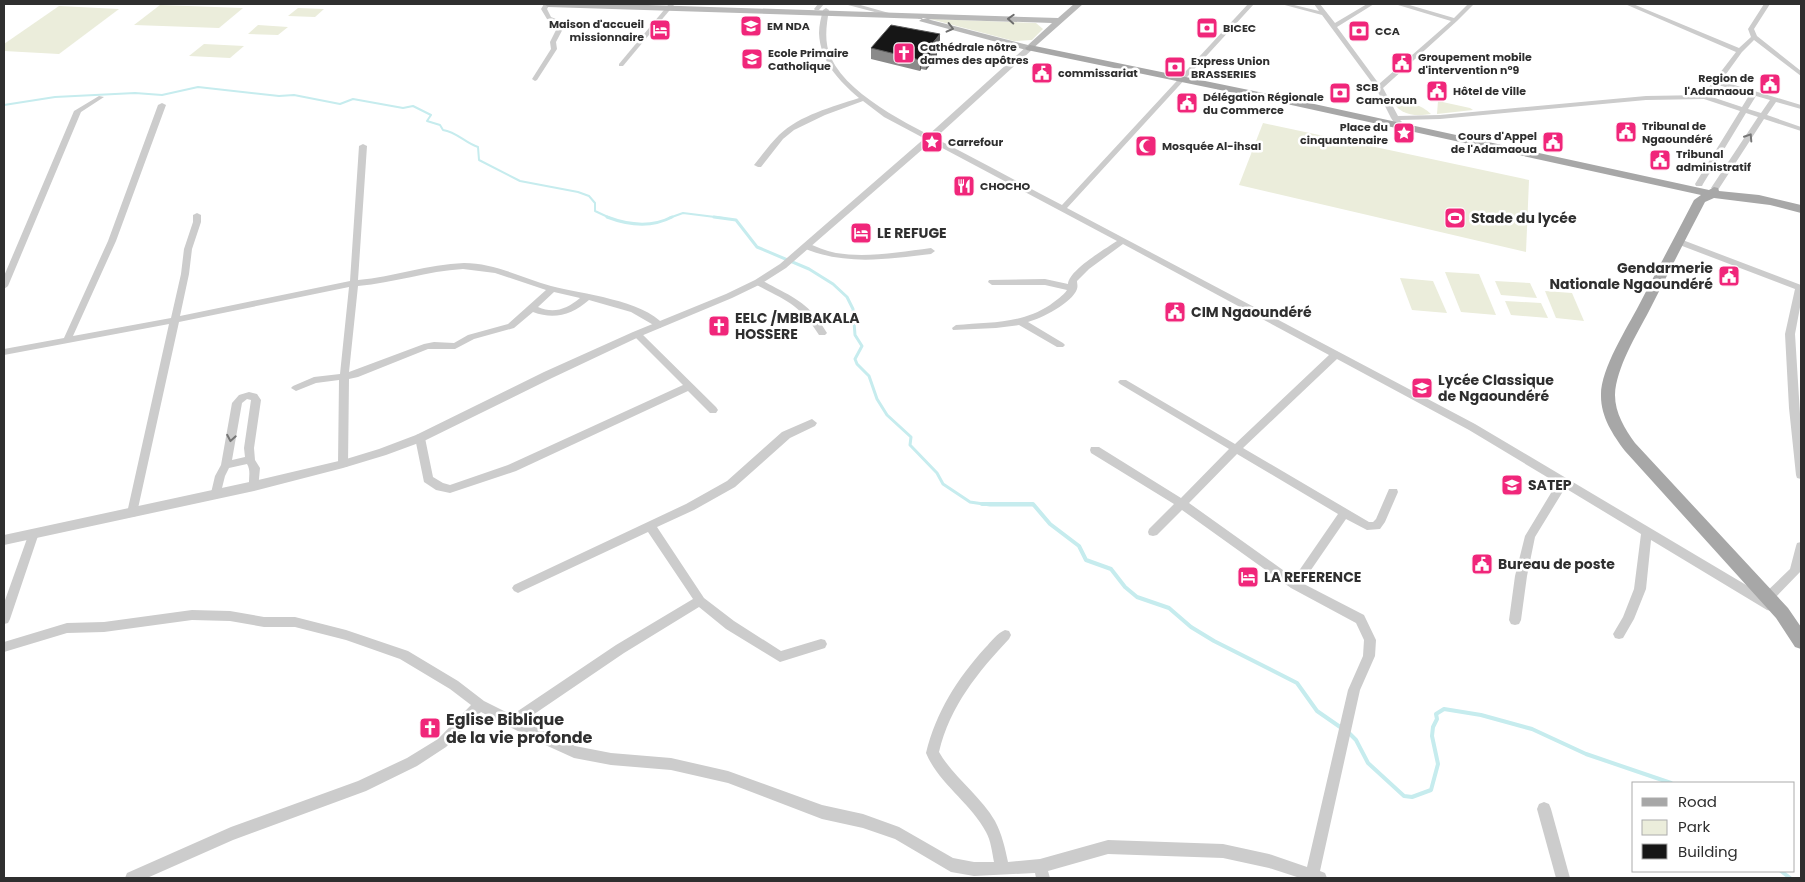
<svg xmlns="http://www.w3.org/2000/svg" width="1805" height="882" font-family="Poppins,sans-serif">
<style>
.green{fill:#ebeddb}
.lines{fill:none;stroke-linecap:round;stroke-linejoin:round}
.stream-far2{stroke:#c6ecee;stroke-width:2}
.stream-far1{stroke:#c6ecee;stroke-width:3}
.stream{stroke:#c6ecee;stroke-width:4}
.minor{fill:#ccc;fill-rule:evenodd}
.tertiary{fill:#ccc;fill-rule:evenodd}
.secondary{fill:#b9b9b9;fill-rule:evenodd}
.primary{fill:#a7a7a7;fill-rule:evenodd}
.wall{fill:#8a8a8a}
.shaded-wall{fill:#5c5c5c}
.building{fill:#161616;stroke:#5c5c5c}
.oneway{stroke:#6d6d6d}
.oneway2{stroke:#767676}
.labels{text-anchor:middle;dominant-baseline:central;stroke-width:5;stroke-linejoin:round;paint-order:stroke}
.far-poi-label{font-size:11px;font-weight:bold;fill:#2f2f2f;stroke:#fff;text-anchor:start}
.poi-label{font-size:14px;font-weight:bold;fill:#2f2f2f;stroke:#fff;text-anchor:start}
.near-poi-label{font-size:16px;font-weight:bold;fill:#2f2f2f;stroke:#fff;text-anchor:start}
</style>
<rect width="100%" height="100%" fill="#fff"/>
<!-- green -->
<g class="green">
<polygon points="160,5 243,8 219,28 134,25"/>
<polygon points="59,6 119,9 59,54 4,51 4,44"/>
<polygon points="298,8 324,9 315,17 288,16"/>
<polygon points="930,19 1036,23 1043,29 1032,40 1014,41"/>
<polygon points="258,25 288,27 278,35 248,34"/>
<polygon points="204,44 244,46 230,58 189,56"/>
<path d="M1390,97C1403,99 1422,105 1431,114C1414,117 1398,115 1390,97Z"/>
<polygon points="1438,101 1470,108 1473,110 1437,114"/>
<polygon points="1263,123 1529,180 1526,252 1239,185"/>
<polygon points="1445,272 1479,274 1496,315 1461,312"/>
<polygon points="1400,278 1433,281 1447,313 1412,310"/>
<polygon points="1495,281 1530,283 1537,298 1501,295"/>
<polygon points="1545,291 1572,293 1584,321 1556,318"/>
<polygon points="1505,301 1541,303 1548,318 1511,315"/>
</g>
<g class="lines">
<!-- stream-far2 -->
<g class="stream-far2">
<path d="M4,105L55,97L135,93L162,95L198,87L279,96L294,95L340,104L353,99L403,108L413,106L431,115L427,121L440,125L443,130C457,132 465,143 478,147L479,160L520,181L578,192L589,196L595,203V211L610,218"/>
<polyline points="669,218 683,213 723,218"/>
</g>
<!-- stream-far1 -->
<g class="stream-far1">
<path d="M607,217C628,225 651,228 672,217"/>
<polyline points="714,217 736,220 757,247 809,269 833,284 847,297 853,309 855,335 862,346 855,359 857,364 869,376 877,399 887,415 911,437 910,445 937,473 943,484 970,502 990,505 1034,505"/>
</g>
<!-- stream -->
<g class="stream">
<polyline points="982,504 1033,504 1050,524 1079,546 1086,560 1111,569 1125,587 1137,597 1169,608 1191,627 1214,641 1297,683 1317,711 1343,729"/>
<polyline points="1348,732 1356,740 1368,763 1404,796 1412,797 1431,790 1438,764 1432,736 1433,727 1437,719 1436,714 1444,709 1481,715 1532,729 1586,754 1671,783"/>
<polyline points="1781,871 1790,878"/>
</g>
<!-- minor -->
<g class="minor">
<polygon points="544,4 550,4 547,9 551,17 566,23 556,42 557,49 537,80 535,81 532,79 551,49 550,42 559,24 547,19 541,9"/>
<polygon points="669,4 674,5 623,66 619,66 619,64"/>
<polygon points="818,4 824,4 819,10 815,10 814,9"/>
<path d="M1248,4H1254L1067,208L1475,424L1763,595L1790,569L1796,546L1797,543L1801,542V571L1772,601L1777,606L1775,610L1771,611L1767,610L1651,540L1646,589L1634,619L1623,638L1619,639L1615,638L1613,634L1623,617L1634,589L1641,534L1565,488L1535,537L1527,576L1521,620L1519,624L1515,625L1511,624L1509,620L1515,576L1525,536L1557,483L1469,430L1337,359L1243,448L1369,522H1373L1376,519L1389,489H1397L1398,492L1385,522L1380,529L1367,530L1346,519L1302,583L1364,615L1376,640L1375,656L1360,690L1320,871L1325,873L1327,878H1300L1269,868L1223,858L1108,854L1048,871L1050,878H1036L1035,873L974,876L951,872L895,839L863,828L822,819L728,783L671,770L611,765L574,758L541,743L481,712L446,747L417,766L366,791L233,840L147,878H125L127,873L231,827L358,781L407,758L438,739L471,705L450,689L400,659L346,640L295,627H264L230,621L192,620L104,632L67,633L4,652V642L67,623L104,622L192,610L230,611L264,617H295L346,630L408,651L458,681L484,701L512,715L616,645L693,599L648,532L522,591L518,593L514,591L512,588L514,585L686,504L727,481L782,432L812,419L817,423L815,426L790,438L735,487L694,510L657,527L704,598L734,621L781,651L821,639L825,640L827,644L825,648L780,662L726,629L699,607L624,653L524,721L575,746L611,753L671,758L728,771L822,805L863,814L899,827L953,858L974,862H994C992,852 991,841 986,832C970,802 939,784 926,753C936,712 957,679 985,648C991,642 997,633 1005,630L1009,631L1011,635L1009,639C978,672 950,706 939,752C954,778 980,795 995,821C1002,834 1005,848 1008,862L1040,859L1108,840L1223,844L1269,854L1307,867L1348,690L1363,656L1364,640L1356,623L1291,588L1182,510L1157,535L1153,536L1149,535L1148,532L1149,529L1174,504L1091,453L1090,450L1091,447H1099L1181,498L1229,449L1120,384L1118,382L1120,380H1126L1235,444L1329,355L1123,244L1089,269L1077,281C1077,283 1078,286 1077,289C1072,303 1042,318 1028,322L1063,343L1065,345L1063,347H1057L1019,325L996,328L953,330L952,328L956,325C989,322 1021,324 1050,305C1056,300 1063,296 1067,290L1045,285H992L988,282L989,280L1045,279L1068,284C1069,270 1105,249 1117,241L884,117L863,101L825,115L794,130L783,139L761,167H758L754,165C762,155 770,144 779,135C800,115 832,107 859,98C839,81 820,61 819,33C819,25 821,18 823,10L826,8L829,10C826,27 824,42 831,58C851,100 921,130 960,151C994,169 1028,187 1062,205ZM1237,454L1338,514L1294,578L1189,503Z"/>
<path d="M1281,4H1290L1319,11L1314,4H1320L1335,23L1367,4H1374L1337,27L1379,84L1451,21L1398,5L1397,4H1406L1454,18L1468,4H1474L1457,21L1383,88L1398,116L1440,115L1646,96L1703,95L1736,52L1625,4H1633L1739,48L1751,37L1748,29L1764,4H1770L1754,29L1757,36L1801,71V76L1754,40L1742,52L1721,81L1801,105V109L1776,102L1767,115L1801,127V131L1764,119L1718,190H1715L1711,188L1758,117L1746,113L1703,184L1702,186H1696L1695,184L1740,111L1704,99L1646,100L1440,119L1400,120L1402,122L1398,124H1395L1391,118L1376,88L1322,15ZM1718,85L1750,94L1742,107L1709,96ZM1756,96L1770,100L1761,113L1748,109Z"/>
<polygon points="99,96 104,97 81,112 8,286 4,289 4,276 74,111"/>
<path d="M162,103L166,105L116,241L73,336L171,318L181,274L184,249L193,222V215L197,213L201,215V222L192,249L189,274L180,316L350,281L359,146L363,144L367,146L358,280C394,277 428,264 464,263C495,263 522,278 551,286C582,294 643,300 664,325L660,328L657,327L631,312L589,300C572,315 554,320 533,312L514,328L474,339L455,349H428L358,377L349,379L348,464L347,467H339L338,464L339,380L316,383L296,391L291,388L293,386L314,377L340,374L349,287L179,322L137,513L136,516L132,517L128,516L127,513L169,324L4,355V349L64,338L108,241L158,105ZM463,269L495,273L546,290L508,324L468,335L454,343L434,342L424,344L349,372L358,286C394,283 427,271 463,269ZM554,292L580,298C567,309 554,314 538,307Z"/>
<polygon points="1680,239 1801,285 1801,302 1795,334 1801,430 1801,479 1797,478 1796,475 1789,408 1785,334 1795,289 1677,244 1676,242"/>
<path d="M806,243C816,246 825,251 836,253C867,258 900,252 931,248L935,251L931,254C886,259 847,266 803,248L802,246Z"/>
<path d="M758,279C764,281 770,285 776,288C800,300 813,309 827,333L825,335H819C801,305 785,300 755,284L754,282Z"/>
<polygon points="637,331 640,332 716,407 718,410 716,413 710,413 688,391 516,471 450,493 436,490 424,482 415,438 416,435 420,434 425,438 433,477 443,483 450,485 508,465 683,385 632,334"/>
<path d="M249,392L257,394L261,400L254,448L255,460L260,468L258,489H250C247,481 252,472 247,464L229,468L225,476L220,496H212L211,493L215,476L221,465L232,403L239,395ZM247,399L251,400L244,448L245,457L232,460L242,403Z"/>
<polygon points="34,529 38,530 39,533 10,619 8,623 4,624 4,603 29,533 30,530"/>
<polygon points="1544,802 1549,804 1551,809 1570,878 1556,878 1537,809 1539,804"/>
</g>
<!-- tertiary -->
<g class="tertiary">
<polygon points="847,4 857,4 889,13 886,15 848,5"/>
<polygon points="1027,46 1034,48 932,141 786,268 761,284 732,298 641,336 552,378 424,441 386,455 343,468 254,491 4,545 4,535 254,481 343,460 379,449 416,435 544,372 633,332 726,294 755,280 780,264 926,137"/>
</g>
<!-- secondary -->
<polygon class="secondary" points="544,4 617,4 1058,18 1074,4 1083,4 1030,51 919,21 923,18 1028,45 1052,23 548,7"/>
<!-- primary -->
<path class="primary" d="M1030,45L1273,95L1709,190L1714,187L1718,188L1719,191L1759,195L1801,205V213L1770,205L1714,198L1705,202C1686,238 1668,274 1649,311C1637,334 1616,368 1615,395C1615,413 1625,429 1635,443L1788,608L1801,627V649L1795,647L1776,618L1625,451C1613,435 1601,417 1601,396C1600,370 1627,328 1639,305C1657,270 1676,235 1694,200L1701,195L1273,101L1027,50L1025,48Z"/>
</g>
<!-- wall -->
<polygon class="wall" points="940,45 937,48 937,57 926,70 921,69 920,71 871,59 871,48"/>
<!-- shaded-wall -->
<g class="shaded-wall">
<polygon points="940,34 940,45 937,48 937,57 926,70 926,59 932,44"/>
<polygon points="921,58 921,69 920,71 920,60"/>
</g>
<!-- building -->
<polygon class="building" points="891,25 940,34 932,44 937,46 926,59 921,58 920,60 871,48"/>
<!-- one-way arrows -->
<defs><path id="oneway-chevron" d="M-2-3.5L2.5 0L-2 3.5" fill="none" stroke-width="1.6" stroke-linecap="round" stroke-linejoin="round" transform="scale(1.25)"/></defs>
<g class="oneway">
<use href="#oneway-chevron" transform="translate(1011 19) rotate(-177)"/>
<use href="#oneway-chevron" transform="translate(950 28) rotate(14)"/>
</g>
<g class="oneway2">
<use href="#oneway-chevron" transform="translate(1749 137) rotate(-57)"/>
<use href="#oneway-chevron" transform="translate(231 438) rotate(100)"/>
</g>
<!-- icons -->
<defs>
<g id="school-square" transform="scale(1.125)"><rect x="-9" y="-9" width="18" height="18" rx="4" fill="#f0267a" stroke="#fff"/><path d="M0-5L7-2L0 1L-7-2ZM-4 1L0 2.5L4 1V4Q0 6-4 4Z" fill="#fff"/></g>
<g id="bank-square" transform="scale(1.125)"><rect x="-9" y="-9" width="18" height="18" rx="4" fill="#f0267a" stroke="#fff"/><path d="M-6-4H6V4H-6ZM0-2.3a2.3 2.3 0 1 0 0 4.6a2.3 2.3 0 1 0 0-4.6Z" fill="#fff"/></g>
<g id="hotel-square" transform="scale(1.125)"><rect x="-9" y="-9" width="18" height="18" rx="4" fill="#f0267a" stroke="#fff"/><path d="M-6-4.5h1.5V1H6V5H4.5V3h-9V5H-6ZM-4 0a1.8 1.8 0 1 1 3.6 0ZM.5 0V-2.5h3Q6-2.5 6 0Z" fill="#fff"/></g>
<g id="church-square" transform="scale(1.125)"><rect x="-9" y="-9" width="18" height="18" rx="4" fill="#f0267a" stroke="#fff"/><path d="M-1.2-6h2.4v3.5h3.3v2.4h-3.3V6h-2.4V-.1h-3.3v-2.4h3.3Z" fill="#fff"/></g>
<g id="civic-square" transform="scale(1.125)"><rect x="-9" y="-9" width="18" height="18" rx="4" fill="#f0267a" stroke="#fff"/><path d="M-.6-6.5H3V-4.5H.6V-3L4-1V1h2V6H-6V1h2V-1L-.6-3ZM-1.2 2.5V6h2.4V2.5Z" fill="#fff"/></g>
<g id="sight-square" transform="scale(1.125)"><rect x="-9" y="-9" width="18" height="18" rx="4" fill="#f0267a" stroke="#fff"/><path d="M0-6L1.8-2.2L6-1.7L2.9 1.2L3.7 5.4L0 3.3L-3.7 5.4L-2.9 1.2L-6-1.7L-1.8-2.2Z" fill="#fff"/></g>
<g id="mosque-square" transform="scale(1.125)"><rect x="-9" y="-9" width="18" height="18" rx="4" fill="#f0267a" stroke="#fff"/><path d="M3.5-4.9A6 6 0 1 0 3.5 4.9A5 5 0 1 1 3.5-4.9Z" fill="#fff"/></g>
<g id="restaurant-square" transform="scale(1.125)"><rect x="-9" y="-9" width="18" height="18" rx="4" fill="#f0267a" stroke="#fff"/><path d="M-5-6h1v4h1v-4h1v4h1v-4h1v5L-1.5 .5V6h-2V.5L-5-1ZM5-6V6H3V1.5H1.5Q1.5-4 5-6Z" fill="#fff"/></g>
<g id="stadium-square" transform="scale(1.125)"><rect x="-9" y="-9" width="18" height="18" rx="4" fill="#f0267a" stroke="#fff"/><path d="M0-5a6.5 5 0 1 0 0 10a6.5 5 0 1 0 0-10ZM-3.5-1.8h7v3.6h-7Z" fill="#fff"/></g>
<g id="university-square" transform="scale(1.125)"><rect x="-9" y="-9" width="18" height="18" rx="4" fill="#f0267a" stroke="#fff"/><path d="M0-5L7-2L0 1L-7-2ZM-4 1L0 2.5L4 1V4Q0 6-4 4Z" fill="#fff"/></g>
</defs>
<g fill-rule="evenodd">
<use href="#school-square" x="751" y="26"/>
<use href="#bank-square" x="1207" y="28"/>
<use href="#hotel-square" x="660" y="30"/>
<use href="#bank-square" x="1359" y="31"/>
<use href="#church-square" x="904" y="53"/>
<use href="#school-square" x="752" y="59"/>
<use href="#civic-square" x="1402" y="63"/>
<use href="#bank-square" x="1175" y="67"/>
<use href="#civic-square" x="1042" y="73"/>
<use href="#civic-square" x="1770" y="84"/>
<use href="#civic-square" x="1437" y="91"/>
<use href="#bank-square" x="1340" y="93"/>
<use href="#civic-square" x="1187" y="103"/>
<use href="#civic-square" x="1626" y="132"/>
<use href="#sight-square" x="1404" y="133"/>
<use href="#sight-square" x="932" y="142"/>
<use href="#civic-square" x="1553" y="142"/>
<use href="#mosque-square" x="1146" y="146"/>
<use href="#civic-square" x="1660" y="160"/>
<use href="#restaurant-square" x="964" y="186"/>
<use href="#stadium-square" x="1455" y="218"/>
<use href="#hotel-square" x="861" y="233"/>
<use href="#civic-square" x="1729" y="276"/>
<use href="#civic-square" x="1175" y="312"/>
<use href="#church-square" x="719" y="326"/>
<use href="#school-square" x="1422" y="388"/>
<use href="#university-square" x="1512" y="485"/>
<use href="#civic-square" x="1482" y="564"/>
<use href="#hotel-square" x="1248" y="577"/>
<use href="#church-square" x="430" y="728"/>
</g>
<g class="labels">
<!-- far-poi labels -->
<g class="far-poi-label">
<text x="644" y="24" text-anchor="end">Maison d'accueil<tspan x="644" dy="13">missionnaire</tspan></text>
<text x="767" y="26">EM NDA</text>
<text x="1223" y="28">BICEC</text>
<text x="1375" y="31">CCA</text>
<text x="920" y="47">Cathédrale nôtre<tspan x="920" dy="13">dames des apôtres</tspan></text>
<text x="768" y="53">Ecole Primaire<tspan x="768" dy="13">Catholique</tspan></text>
<text x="1418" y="57">Groupement mobile<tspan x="1418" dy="13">d'intervention n°9</tspan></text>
<text x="1191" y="61">Express Union<tspan x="1191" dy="13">BRASSERIES</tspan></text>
<text x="1058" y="73">commissariat</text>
<text x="1754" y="78" text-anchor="end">Region de<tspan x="1754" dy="13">l'Adamaoua</tspan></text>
<text x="1356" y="87">SCB<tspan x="1356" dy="13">Cameroun</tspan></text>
<text x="1453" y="91">Hôtel de Ville</text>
<text x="1203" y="97">Délégation Régionale<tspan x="1203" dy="13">du Commerce</tspan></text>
<text x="1642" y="126">Tribunal de<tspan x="1642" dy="13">Ngaoundéré</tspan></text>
<text x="1388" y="127" text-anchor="end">Place du<tspan x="1388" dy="13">cinquantenaire</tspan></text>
<text x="1537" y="136" text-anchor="end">Cours d'Appel<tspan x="1537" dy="13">de l'Adamaoua</tspan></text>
<text x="948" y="142">Carrefour</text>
<text x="1162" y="146">Mosquée Al-ihsaI</text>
<text x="1676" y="154">Tribunal<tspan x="1676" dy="13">administratif</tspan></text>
<text x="980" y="186">CHOCHO</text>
</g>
<!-- poi labels -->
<g class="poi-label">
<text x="1471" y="218">Stade du lycée</text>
<text x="877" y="233">LE REFUGE</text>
<text x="1713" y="268" text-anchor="end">Gendarmerie<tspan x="1713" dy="16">Nationale Ngaoundéré</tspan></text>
<text x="1191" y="312">CIM Ngaoundéré</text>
<text x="735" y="318">EELC /MBIBAKALA<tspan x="735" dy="16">HOSSERE</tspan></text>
<text x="1438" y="380">Lycée Classique<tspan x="1438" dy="16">de Ngaoundéré</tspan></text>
<text x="1528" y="485">SATEP</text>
<text x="1498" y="564">Bureau de poste</text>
<text x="1264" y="577">LA REFERENCE</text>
</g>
<!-- near-poi labels -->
<g class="near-poi-label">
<text x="446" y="719">Eglise Biblique<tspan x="446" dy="18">de la vie profonde</tspan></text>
</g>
</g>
<!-- border -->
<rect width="1805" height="882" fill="none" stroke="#2f2f2f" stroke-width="10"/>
<!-- legend -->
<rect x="1632" y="782" width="162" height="90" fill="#ffffff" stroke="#acacac"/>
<rect x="1642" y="798" width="25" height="8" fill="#a7a7a7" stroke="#acacac"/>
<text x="1678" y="807" font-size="15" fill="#2f2f2f">Road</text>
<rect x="1642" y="820" width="25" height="15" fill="#ebeddb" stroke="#acacac"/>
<text x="1678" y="832" font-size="15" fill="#2f2f2f">Park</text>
<rect x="1642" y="844" width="25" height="15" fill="#161616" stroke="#acacac"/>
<text x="1678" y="857" font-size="15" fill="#2f2f2f">Building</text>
</svg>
